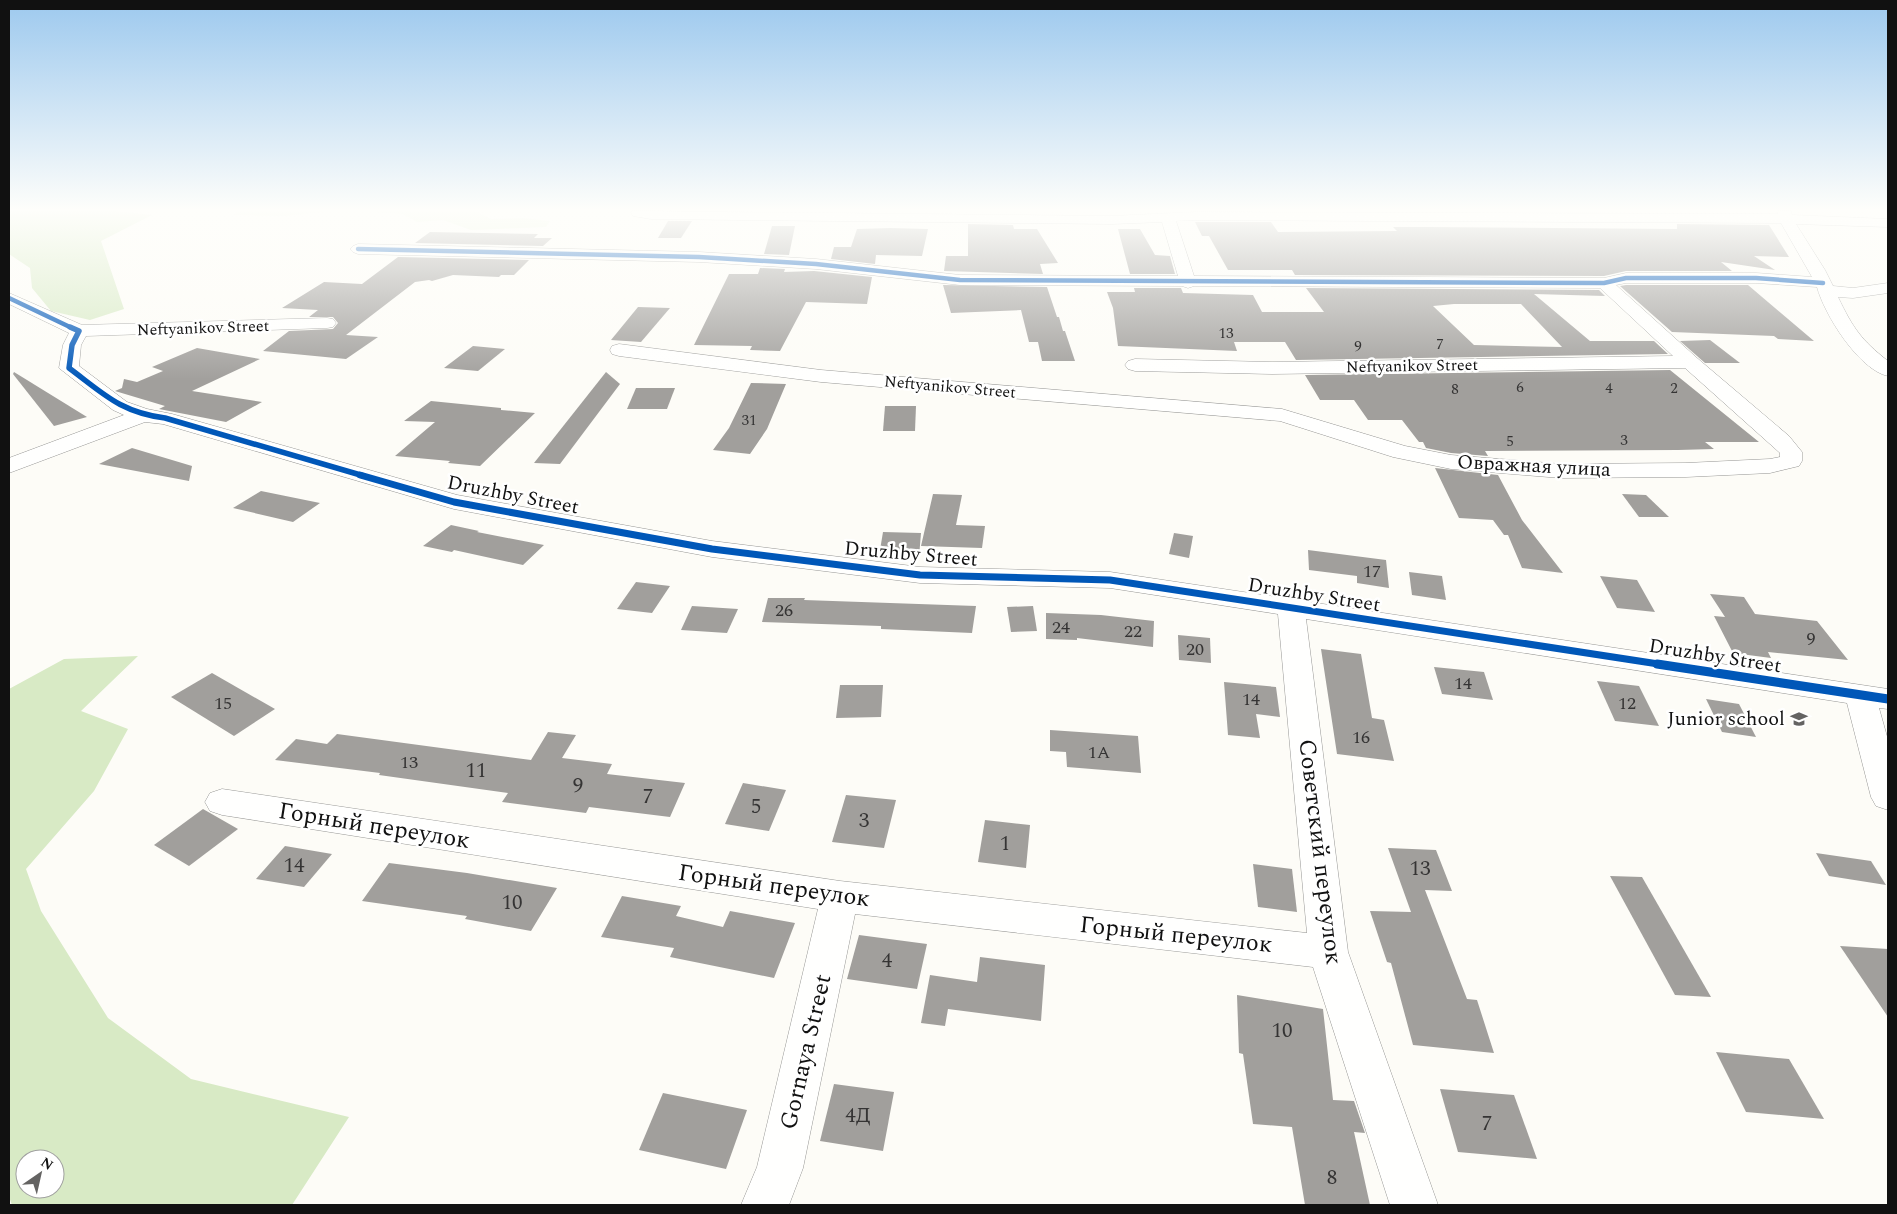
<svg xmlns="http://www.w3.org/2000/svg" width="1897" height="1214" font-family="Spectral,serif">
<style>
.green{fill:#e7f3d7}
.forest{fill:#d8eac5;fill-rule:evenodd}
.building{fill:#a19f9c;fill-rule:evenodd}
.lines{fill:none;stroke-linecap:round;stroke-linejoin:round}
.minor-casing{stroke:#979795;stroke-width:1}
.minor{fill:#fffffe;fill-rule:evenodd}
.cycleway-far3-casing{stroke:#fff;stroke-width:6}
.cycleway-far2-casing{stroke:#fff;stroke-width:8}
.cycleway-far1-casing{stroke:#fff;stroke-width:10}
.cycleway-casing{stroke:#fff;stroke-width:12}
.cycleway-far3{stroke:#0057b8;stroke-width:4.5}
.cycleway-far2{stroke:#0057b8;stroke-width:5.5}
.cycleway-far1{stroke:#0057b8;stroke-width:7}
.cycleway{stroke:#0057b8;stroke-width:9}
.labels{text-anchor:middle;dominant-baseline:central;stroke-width:5;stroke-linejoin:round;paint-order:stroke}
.far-number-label{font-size:15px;fill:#353434}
.far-street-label{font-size:16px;fill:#111;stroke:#fff}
.number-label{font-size:18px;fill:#353434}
.street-label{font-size:20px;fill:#111;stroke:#fff}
.poi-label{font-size:20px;fill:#111;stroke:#fff;text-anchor:end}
.near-number-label{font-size:21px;fill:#353434}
.near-street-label{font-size:24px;fill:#111;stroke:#fff}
</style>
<rect width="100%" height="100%" fill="#fdfcf7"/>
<!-- green -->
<g class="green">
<polygon points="240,211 330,211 285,216 234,215"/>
<polygon points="364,211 475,211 491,219 522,218 550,221 546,227 471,230 443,220 417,222 403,214"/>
</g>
<!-- forest -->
<g class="forest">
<polygon points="9,211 116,211 152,215 101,241 124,309 90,320 51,311 32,288 30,268 9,254"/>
<path d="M138,656L81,711L128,729L94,791L26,869L41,911L108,1018L191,1079L349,1117L292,1205H12L9,1197V689L64,659ZM25,1159H55V1189H25Z"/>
</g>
<!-- building -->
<g class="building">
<polygon points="668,221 692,221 681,238 658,238"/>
<polygon points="1195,222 1271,222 1278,232 1397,231 1393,227 1429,227 1677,229 1677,224 1769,225 1789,257 1754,256 1775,270 1721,262 1732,271 1626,271 1604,276 1295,275 1292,270 1228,270 1209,236 1202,236"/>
<polygon points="968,224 1013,225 1014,229 1037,229 1058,263 1040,264 1043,274 944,271 946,256 968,256"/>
<polygon points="772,226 795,226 789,255 764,254"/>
<polygon points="857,229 890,228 928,229 922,256 876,255 875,264 831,259 834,247 851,247"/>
<polygon points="1118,229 1140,229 1155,255 1170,256 1175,274 1130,274"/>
<polygon points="430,232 538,234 534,238 552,238 543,246 415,243"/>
<polygon points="398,257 529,260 514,275 501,275 499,277 453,275 432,281 429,280 415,282 346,335 378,337 346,359 263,351 289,331 333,329 338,323 333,317 309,317 318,310 282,308 324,282 362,284"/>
<polygon points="760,268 785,269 784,272 814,271 872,277 867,304 806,302 780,351 750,350 752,346 694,345 729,274 758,274"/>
<polygon points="943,285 1047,287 1057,317 1059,317 1063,331 1065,331 1075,361 1042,361 1038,342 1029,342 1021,310 951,313"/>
<polygon points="1626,285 1748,285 1814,341 1778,339 1774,336 1672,332 1620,286"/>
<path d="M1134,288H1181L1183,293L1253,295L1262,312H1324L1306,288L1599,290L1605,296L1534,294L1590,341H1654L1668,354L1296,360L1285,342H1234L1237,351L1118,346L1113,308L1107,292H1135ZM1454,304H1521L1562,347L1474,345L1433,306Z"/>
<polygon points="638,307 670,308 641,342 611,340"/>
<polygon points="1710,340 1740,363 1705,363 1680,341"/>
<polygon points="473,346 505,349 478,371 444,368"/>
<polygon points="197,348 260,359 192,391 262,402 226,422 159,409 165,406 115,391 122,388 124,379 137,382 163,371 152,367"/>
<polygon points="1670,370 1759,442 1705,442 1714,449 1678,450 1485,451 1488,456 1451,453 1426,448 1423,442 1419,442 1402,420 1368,420 1354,400 1320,400 1305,375"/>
<polygon points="14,372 87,417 54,426 13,374"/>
<polygon points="606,372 620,384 560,464 534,463"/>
<polygon points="751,383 786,384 767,429 750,454 713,450 729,428"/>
<polygon points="636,388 675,388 667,409 627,409"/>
<polygon points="431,401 501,408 501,410 535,413 480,466 448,463 450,461 395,456 435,422 404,421"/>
<polygon points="885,406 916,406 915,431 883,431"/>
<polygon points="132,448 192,466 189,481 99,464"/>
<polygon points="1435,468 1498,475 1522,520 1563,573 1522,568 1508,535 1504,535 1493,520 1459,518"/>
<polygon points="261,491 320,503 293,522 233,508"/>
<polygon points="933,494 962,495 956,525 985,526 982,548 921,546"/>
<polygon points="1622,494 1646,495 1669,517 1639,517"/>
<polygon points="451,525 479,531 477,532 544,545 523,565 454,550 452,552 423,546"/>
<polygon points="883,532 921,533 919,557 879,556"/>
<polygon points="1174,533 1193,536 1189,558 1169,554"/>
<polygon points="1308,550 1386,560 1389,588 1357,583 1357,576 1309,570"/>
<polygon points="1409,572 1442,576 1446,600 1412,595"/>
<polygon points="1600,576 1637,580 1655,612 1617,608"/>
<polygon points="636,582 670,586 652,613 617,609"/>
<polygon points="1710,594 1744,597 1755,614 1817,621 1848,660 1768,652 1771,658 1733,653 1714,616 1725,617"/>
<polygon points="768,598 805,598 804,600 976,606 972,633 881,629 881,626 762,622"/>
<polygon points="692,606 738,609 727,633 681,630"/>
<polygon points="1033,606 1037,631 1011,632 1007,607"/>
<polygon points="1046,613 1101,615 1154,621 1153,647 1077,638 1077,640 1046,639"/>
<polygon points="1178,635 1210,638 1211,663 1179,660"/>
<polygon points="1321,649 1361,654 1372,718 1384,720 1394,761 1337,754"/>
<polygon points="1434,667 1484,672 1493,700 1442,694"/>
<polygon points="212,673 275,709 234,736 171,697"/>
<polygon points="1597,681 1639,686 1659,726 1615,721"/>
<polygon points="1224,682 1276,687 1280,717 1256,714 1260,738 1228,735"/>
<polygon points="840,685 883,685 881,717 836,718"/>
<polygon points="1706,699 1739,704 1756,737 1722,732"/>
<polygon points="1050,730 1138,736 1141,773 1067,767 1066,752 1050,751"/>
<polygon points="548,732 576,735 562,758 612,764 607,774 685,783 670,817 589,807 586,813 502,802 508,793 379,775 380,773 275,760 296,739 327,744 337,734 531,760"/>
<polygon points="743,783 786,790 769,831 725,824"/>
<polygon points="846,795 896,800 884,848 832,842"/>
<polygon points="203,809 238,829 189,866 154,845"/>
<polygon points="985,820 1030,825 1026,868 978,862"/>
<polygon points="285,846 332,854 304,887 256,879"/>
<polygon points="1388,848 1436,850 1452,891 1425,890 1467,999 1477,1000 1494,1053 1413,1045 1391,963 1387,962 1370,911 1411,912"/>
<polygon points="1816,853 1871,861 1886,885 1829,876"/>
<polygon points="389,863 467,873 557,888 531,931 465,919 467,916 362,901"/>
<polygon points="1253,864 1292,869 1297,912 1258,907"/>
<polygon points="1610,876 1642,877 1711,997 1675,995"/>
<polygon points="622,896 681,906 676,916 723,927 730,911 795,923 774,978 670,957 674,948 601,937"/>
<polygon points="859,935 927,944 917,989 847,979"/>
<polygon points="1840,946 1888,949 1888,1017"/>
<polygon points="980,957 1045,965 1041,1021 948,1009 945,1026 921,1023 930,975 977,982"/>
<polygon points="1237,995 1323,1009 1333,1100 1354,1101 1365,1133 1354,1132 1370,1205 1305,1205 1292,1127 1253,1124 1243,1054 1239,1053"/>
<polygon points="1716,1052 1789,1059 1824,1119 1746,1112"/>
<polygon points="834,1084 894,1092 883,1151 820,1141"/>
<polygon points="1440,1089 1514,1095 1537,1159 1458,1152"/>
<polygon points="663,1093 747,1110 726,1169 639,1150"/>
</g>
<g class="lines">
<!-- minor casing -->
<g class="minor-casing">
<g id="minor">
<path d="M632,211L1112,216L1195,212L1778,214L1777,211H1791L1792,215L1888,219V227L1796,224L1825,270L1833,286L1853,288L1888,283V293L1853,298L1838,297C1853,328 1861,340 1888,361V376C1859,370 1824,314 1817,287L1756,283H1626L1616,285L1697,358L1789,436L1802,452V461L1799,466L1770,473L1686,477L1561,478L1451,469L1393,457L1280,421L821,382L619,356L612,354L610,350L612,346L619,344L821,370L1282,409L1405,446L1451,455L1561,464L1686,463L1770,459L1780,457V453L1685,368L1272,374L1135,371L1128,369L1125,365L1128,361L1135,359L1272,362L1673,356L1600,288L1194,286L1188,288L1182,286L960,285L816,269L699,262L358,254L353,252L350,249L353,246L358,244L699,252L816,259L960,275L1178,276L1162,222L1112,224L651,219L633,216L631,213ZM1195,220L1781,223L1812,277L1756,273H1626L1604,278L1194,276L1176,221Z"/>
<polygon points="9,293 82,325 327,318 333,319 336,323 333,327 327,328 86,336 81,345 79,366 127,402 147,409 172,414 457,495 712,541 920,567 1110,572 1888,689 1888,709 1879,708 1888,740 1888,810 1876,806 1871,797 1847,703 1306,619 1348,952 1438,1205 1390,1205 1313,967 855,914 803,1168 789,1205 741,1205 757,1167 818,909 222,815 210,811 205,802 210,793 222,789 840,881 1307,933 1278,614 1110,588 920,583 712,557 454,509 163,424 145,422 9,473 9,458 124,415 113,410 59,368 63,345 69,333 9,304"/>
</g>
</g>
<!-- minor -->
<use href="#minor" class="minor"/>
<!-- cycleway-far3 casing -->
<g class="cycleway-far3-casing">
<g id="cycleway-far3">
<polyline points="358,249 699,257 816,264 960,280 1604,283 1626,278 1756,278 1823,283"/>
<polyline points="9,298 72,328"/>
</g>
</g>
<!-- cycleway-far2 casing -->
<g class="cycleway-far2-casing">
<path id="cycleway-far2" d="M70,327L79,331L72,345L69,368C104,394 120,412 165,418L364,476"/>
</g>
<!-- cycleway-far1 casing -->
<g class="cycleway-far1-casing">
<polyline id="cycleway-far1" points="360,475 454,502 712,549 920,575 1110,580 1665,665"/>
</g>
<!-- cycleway casing -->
<g class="cycleway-casing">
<polyline id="cycleway" points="1657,664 1888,699"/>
</g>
<!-- cycleway-far3 -->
<use href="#cycleway-far3" class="cycleway-far3"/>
<!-- cycleway-far2 -->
<use href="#cycleway-far2" class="cycleway-far2"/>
<!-- cycleway-far1 -->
<use href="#cycleway-far1" class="cycleway-far1"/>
<!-- cycleway -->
<use href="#cycleway" class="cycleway"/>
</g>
<!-- sky -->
<linearGradient id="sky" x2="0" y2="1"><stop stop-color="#9dc9ee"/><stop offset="0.55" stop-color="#fefefb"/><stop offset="1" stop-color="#fefefb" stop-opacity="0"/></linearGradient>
<rect width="1897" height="381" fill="url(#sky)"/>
<!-- icons -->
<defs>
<g id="school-bare" transform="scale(1.35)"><path d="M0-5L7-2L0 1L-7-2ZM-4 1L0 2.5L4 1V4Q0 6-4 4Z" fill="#646362" stroke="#fff" stroke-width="2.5" paint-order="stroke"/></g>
</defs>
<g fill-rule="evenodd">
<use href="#school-bare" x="1799" y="719"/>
</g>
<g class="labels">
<!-- far-number labels -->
<g class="far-number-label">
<text x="1226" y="333">13</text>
<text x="1440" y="344">7</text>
<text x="1358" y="346">9</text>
<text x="1520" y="387">6</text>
<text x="1609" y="388">4</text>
<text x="1674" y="388">2</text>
<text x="1455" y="389">8</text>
<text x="749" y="420">31</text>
<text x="1624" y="440">3</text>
<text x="1510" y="441">5</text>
</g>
<!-- far-street labels -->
<g class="far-street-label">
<text transform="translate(203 328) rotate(-2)">Neftyanikov Street</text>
<text transform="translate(1412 366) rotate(-1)">Neftyanikov Street</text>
<text transform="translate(950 387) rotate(5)">Neftyanikov Street</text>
</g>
<!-- number labels -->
<g class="number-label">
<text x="1372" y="571">17</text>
<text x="784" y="610">26</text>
<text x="1061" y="627">24</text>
<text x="1133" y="631">22</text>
<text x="1811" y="638">9</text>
<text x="1195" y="649">20</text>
<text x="1463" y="683">14</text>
<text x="1251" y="699">14</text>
<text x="223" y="703">15</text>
<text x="1627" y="703">12</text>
<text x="1361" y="737">16</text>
<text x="1099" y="752">1А</text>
<text x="409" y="762">13</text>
</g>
<!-- street labels -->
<g class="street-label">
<text transform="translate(1534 466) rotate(3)">Овражная улица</text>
<text transform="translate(513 495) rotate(11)">Druzhby Street</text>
<text transform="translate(911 554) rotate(5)">Druzhby Street</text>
<text transform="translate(1314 595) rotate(9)">Druzhby Street</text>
<text transform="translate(1715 656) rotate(9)">Druzhby Street</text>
</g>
<!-- poi labels -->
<g class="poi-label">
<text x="1785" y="719">Junior school</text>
</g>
<!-- near-number labels -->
<g class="near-number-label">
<text x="476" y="771">11</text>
<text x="578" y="786">9</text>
<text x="648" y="797">7</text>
<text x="756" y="807">5</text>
<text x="864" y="821">3</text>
<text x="1005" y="844">1</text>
<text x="294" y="866">14</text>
<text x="1420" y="869">13</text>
<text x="512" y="903">10</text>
<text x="887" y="961">4</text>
<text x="1282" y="1031">10</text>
<text x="858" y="1116">4Д</text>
<text x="1487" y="1124">7</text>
<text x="1332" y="1178">8</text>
</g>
<!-- near-street labels -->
<g class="near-street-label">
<text transform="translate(374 826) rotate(9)">Горный переулок</text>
<text transform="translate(1320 852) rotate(83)">Советский переулок</text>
<text transform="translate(774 886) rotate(8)">Горный переулок</text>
<text transform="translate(1176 935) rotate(6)">Горный переулок</text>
<text transform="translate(806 1052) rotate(-77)">Gornaya Street</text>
</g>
</g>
<!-- border -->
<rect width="1897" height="1214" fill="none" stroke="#111111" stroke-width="20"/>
<!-- north arrow -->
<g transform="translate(40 1174) rotate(34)"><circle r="24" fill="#ffffff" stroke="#a0a0a0"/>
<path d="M0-4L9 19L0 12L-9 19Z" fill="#646362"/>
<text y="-8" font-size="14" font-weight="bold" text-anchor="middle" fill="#111111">N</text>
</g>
</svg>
